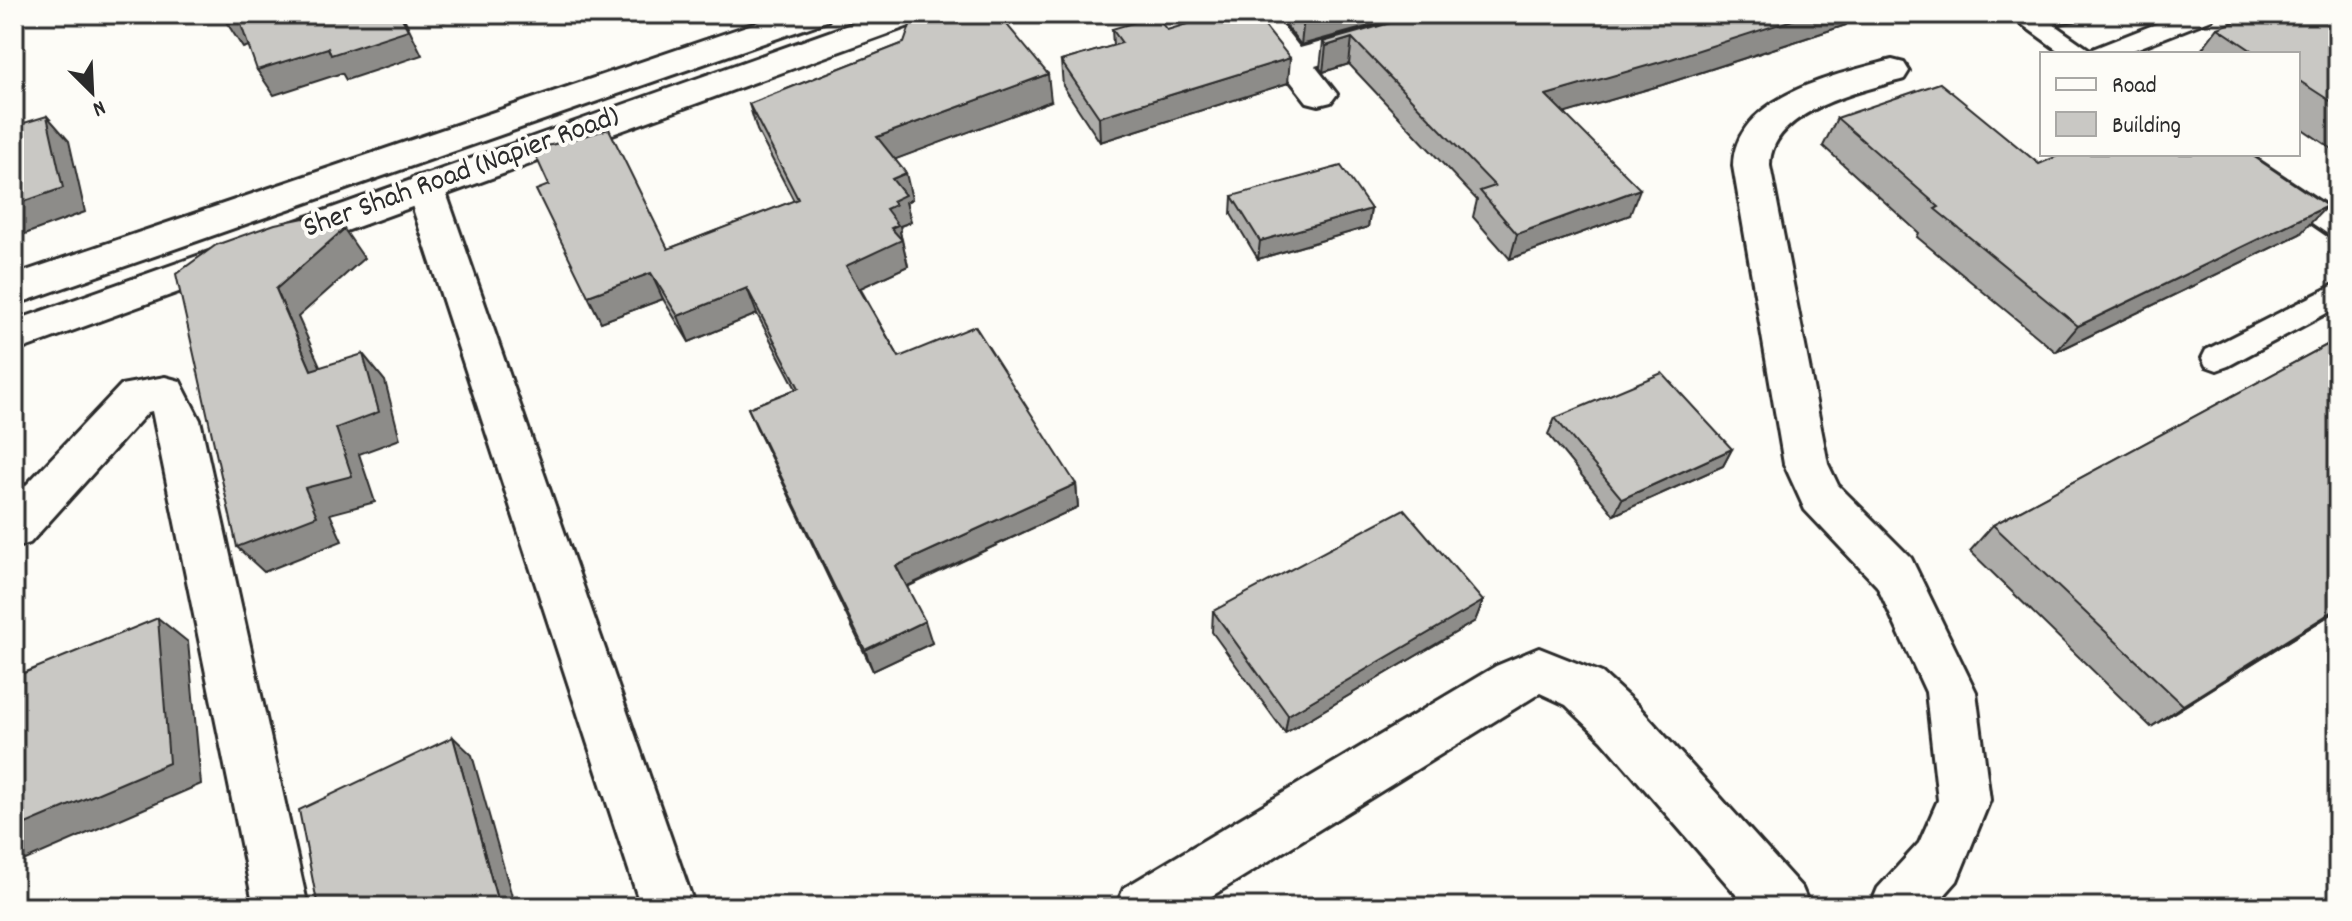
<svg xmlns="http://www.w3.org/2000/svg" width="2352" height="921" font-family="Dekko,sans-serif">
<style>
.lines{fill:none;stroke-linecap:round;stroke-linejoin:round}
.service-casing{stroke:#2b2b2b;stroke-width:6}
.minor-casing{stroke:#2b2b2b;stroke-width:6}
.tertiary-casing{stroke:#2b2b2b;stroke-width:6}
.primary-casing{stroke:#2b2b2b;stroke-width:6}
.service{fill:#fdfcf7;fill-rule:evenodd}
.minor{fill:#fdfcf7;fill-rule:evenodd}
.tertiary{fill:#fdfcf7;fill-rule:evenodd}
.primary{fill:#fdfcf7;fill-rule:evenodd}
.wall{fill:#adaca9;stroke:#2b2b2b;stroke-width:2}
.shaded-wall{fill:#8d8c89;stroke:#2b2b2b;stroke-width:2}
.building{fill:#c9c8c4;stroke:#2b2b2b;stroke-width:2}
.labels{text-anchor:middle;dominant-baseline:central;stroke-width:8;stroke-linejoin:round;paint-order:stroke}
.street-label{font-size:30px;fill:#2b2b2b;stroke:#fdfcf7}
</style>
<rect width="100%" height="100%" fill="#fdfcf7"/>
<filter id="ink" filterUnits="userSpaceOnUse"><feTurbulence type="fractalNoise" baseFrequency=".0125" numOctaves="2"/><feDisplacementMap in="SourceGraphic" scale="16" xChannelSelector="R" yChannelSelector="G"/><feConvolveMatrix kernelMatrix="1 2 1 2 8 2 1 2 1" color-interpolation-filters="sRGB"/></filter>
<g filter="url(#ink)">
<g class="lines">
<!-- service casing -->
<g class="service-casing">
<g id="service">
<polygon points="2082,14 2079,19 2053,24 2090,50 2181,14 2215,14 2212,19 2123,54 2063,54 2009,15"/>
<polygon points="2216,154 2248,154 2338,214 2338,237 2328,234 2220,160"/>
<polygon points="2338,283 2338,307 2228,366 2217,370 2206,366 2202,358 2206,350"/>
</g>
</g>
<!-- minor casing -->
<g class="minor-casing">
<g id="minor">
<polygon points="1238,14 1273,14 1300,48 1424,14 1479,14 1474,21 1315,66 1337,94 1331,102 1319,105 1307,102"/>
<path d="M1892,60L1904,63L1909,71L1904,79C1862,91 1769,110 1770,166L1828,464L1838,485L1911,558L1976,692L1990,800L1957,881L1934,907H1870L1878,888L1919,843L1938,800L1926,692L1877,586L1805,510L1784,464L1733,166C1734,95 1839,74 1892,60Z"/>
<polygon points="165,377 180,381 200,420 308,907 254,907 152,411 148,412 30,543 14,548 14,498 121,385"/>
<polygon points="1539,648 1602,673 1638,706 1802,888 1810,907 1747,907 1602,740 1566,705 1540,693 1194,907 1116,907 1124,888 1496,666"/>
</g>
</g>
<!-- tertiary casing -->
<g class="tertiary-casing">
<polygon id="tertiary" points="425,174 438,178 444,187 695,907 641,907 406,187 412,178"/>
</g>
<!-- primary casing -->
<g class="primary-casing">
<g id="primary">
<polygon points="782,14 832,14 827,21 14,305 14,275"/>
<polygon points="879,14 928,14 923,21 14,352 14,321"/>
</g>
</g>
<!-- service -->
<use href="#service" class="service"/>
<!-- minor -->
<use href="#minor" class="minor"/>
<!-- tertiary -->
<use href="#tertiary" class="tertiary"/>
<!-- primary -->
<use href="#primary" class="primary"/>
</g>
<!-- wall -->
<g class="wall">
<polygon points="1282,14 1413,14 1301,45 1282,20"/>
<polygon points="1422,14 1846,25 1662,85 1565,113 1630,215 1510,259 1473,217 1477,200 1349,64 1323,72 1320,68 1323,42"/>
<polygon points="2338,14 2338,153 2298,126 2298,54 2198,54 2218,28"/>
<polygon points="942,24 1051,101 895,159 912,199 906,202 911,222 900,226 901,231 900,232 908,266 860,288 899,357 1076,484 1078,507 907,587 932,643 873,671 759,433 748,408 796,389 757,314 689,342 663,299 601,322 549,185 668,249 794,201 757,130 749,104 904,43"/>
<polygon points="1112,29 1167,30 1288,83 1100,142 1063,86 1061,61 1113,46"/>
<polygon points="1837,118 2039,164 2300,234 2056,352 1917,237 1919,233 1823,146"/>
<polygon points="1232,196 1371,209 1368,227 1258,259 1231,214"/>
<polygon points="2338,339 2338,610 2151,727 1970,551 1993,525"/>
<polygon points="1555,418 1732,449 1723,466 1614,515 1548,434"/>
<polygon points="1483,601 1475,621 1285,733 1212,632 1213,611"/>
</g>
<!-- shaded-wall -->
<g class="shaded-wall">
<polygon points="400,14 402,14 422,55 346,80 342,73 274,95 257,70"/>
<polygon points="440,14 464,14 444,21"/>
<polygon points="1320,14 1413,14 1301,45 1304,18"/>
<polygon points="1811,14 1851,14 1846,25 1662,85 1539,121 1546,95"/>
<polygon points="239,19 255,44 243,48 227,23"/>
<polygon points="1352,38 1349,64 1323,72 1326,46"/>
<polygon points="1290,58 1288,83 1100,142 1099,117"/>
<polygon points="1048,74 1051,101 883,164 877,137"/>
<polygon points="47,116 69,141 85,212 14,238 14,205"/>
<polygon points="906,173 912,199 906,202 911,222 900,226 901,231 900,232 908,266 854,291 846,266 892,201 892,179"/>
<polygon points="1640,189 1630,215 1510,259 1517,234"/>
<polygon points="2327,206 2300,234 2056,352 2078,326"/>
<polygon points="1371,209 1368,227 1258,259 1260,241"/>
<polygon points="344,229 364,258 298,317 334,397 311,370 276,289"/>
<polygon points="651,273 663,299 601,322 588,296"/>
<polygon points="747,288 757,314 689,342 678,316"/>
<polygon points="363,354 385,381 400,439 359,454 375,502 330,514 342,541 264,572 237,547 305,488 336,428"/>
<polygon points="1732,449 1723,466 1614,515 1622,499"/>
<polygon points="1076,484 1078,507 903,588 896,566"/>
<polygon points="1483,601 1475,621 1285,733 1288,715"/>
<polygon points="2338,608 2338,610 2151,727 2183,705"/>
<polygon points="158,618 188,642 201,784 14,865 14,829"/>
<polygon points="925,621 932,643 873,671 865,650"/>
<polygon points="453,737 472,755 515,907 499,907"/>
</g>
<!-- building -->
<g class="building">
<polygon points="223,14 400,14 408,30 331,55 328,48 257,70 239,19 227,23"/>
<polygon points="914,14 933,14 942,24 972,14 998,14 1048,74 877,137 906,173 892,179 905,195 892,201 895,205 886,209 898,225 891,228 902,240 846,266 899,357 975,326 1076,484 896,566 925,621 865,650 748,408 799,388 747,288 678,316 651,273 588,296 536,190 549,185 533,150 609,129 668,249 798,199 749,104 904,43"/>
<polygon points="1220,14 1255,14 1290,58 1099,117 1061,61 1122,43 1112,29 1156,16 1167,30"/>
<polygon points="1300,14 1320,14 1304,18"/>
<polygon points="1422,14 1811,14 1671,59 1546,95 1640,189 1517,234 1480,191 1495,186 1352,38 1326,46 1323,42"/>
<polygon points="2255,14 2338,14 2338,106 2298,80 2298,54 2257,54 2218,28"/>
<polygon points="1940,83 2039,164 2062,154 2250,154 2327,206 2078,326 1935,209 1939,207 1837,118"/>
<polygon points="47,116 63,188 14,205 14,126"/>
<polygon points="1341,166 1371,209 1260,241 1232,196"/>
<polygon points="304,218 344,229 276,289 311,370 363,354 379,412 336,428 352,476 305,488 317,516 237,547 176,274 216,245 275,224"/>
<polygon points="2338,339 2338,608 2183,705 1993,525"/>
<polygon points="1662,373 1732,449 1622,499 1555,418"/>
<polygon points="1404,509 1483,601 1288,715 1213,611"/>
<polygon points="158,618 169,763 14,829 14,677"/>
<polygon points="453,737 499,907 318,907 299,810"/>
</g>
</g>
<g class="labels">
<!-- street labels -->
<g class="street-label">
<text transform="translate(462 174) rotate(-20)">Sher Shah Road (Napier Road)</text>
</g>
</g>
<!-- margin -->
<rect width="2352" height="921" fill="none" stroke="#fdfcf7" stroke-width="48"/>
<rect x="24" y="24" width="2304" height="873" fill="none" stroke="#2b2b2b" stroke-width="3" filter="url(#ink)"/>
<!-- legend -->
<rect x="2040" y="52" width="260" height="104" fill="#fdfcf7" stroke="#a9a8a5" stroke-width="2"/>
<rect x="2056" y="78" width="40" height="12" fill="#fdfcf7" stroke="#a9a8a5" stroke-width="2"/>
<text x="2112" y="92" font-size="24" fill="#2b2b2b">Road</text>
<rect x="2056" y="112" width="40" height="24" fill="#c9c8c4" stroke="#a9a8a5" stroke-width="2"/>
<text x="2112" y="132" font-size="24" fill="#2b2b2b">Building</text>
<!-- north arrow -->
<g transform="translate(92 92) rotate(156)" stroke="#fdfcf7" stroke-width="6" paint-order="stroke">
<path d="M0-6L14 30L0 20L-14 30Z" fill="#2b2b2b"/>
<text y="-12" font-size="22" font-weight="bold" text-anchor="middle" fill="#2b2b2b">N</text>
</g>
</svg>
